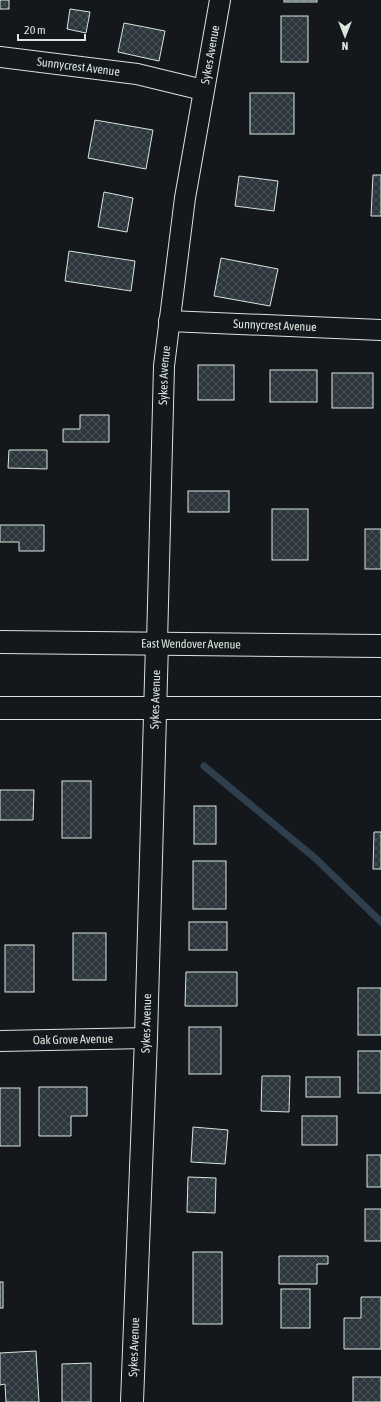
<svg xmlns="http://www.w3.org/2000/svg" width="381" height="1402" font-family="'Asap Condensed',sans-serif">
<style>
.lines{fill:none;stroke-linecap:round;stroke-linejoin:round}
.stream{stroke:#2f3f4d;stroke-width:7}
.building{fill:url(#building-cross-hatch);stroke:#d8e6dc}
.street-casing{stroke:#d8e6dc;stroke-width:22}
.secondary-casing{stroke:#d8e6dc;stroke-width:24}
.highway-casing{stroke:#d8e6dc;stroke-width:24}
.street{stroke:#14181c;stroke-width:20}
.secondary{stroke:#14181c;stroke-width:22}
.highway{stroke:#14181c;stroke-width:22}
.labels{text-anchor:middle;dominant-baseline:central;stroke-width:3;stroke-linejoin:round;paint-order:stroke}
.street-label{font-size:12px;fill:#d8e6dc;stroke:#14181c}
</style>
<defs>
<pattern id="building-cross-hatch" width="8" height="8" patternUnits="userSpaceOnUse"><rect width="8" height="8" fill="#2c363c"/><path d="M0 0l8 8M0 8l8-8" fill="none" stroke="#4a5358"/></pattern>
</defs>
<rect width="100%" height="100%" fill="#14181c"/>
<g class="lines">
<!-- stream -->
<polyline class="stream" points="204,766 315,858 381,922"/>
</g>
<!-- building -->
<g class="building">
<rect x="0" y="0" width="9" height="9"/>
<rect x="284" y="0" width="33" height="2"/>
<polygon points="70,9 90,12 86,33 67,29"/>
<rect x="281" y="16" width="27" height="46"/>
<polygon points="124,23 165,31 159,61 118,52"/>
<rect x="250" y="93" width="44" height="41"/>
<polygon points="95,120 153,130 146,169 88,158"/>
<polygon points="373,175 381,175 381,216 371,216"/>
<polygon points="239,176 278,181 274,211 235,206"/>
<polygon points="104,192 133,198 127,232 98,227"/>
<polygon points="69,251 135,261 131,291 65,281"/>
<polygon points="221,258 278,269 270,306 214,296"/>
<rect x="198" y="365" width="36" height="35"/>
<rect x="270" y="370" width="47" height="32"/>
<rect x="332" y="373" width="41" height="35"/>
<polygon points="80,415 109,415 109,442 63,442 63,429 80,429"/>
<polygon points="9,450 47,450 47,469 8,468"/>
<rect x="188" y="491" width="41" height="21"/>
<rect x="272" y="509" width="36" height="51"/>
<polygon points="0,525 44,525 44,551 19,551 19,542 0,542"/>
<rect x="365" y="529" width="16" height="40"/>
<rect x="62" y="781" width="29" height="57"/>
<polygon points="0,790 34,790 33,820 0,820"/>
<rect x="194" y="806" width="22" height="38"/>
<polygon points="374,832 381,832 381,869 373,869"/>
<rect x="193" y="861" width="33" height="48"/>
<rect x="189" y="922" width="38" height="28"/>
<rect x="73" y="933" width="33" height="47"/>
<rect x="5" y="945" width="29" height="47"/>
<polygon points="186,972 237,972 237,1006 185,1006"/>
<rect x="358" y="988" width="23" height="47"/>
<rect x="189" y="1027" width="32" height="47"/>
<rect x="358" y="1051" width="23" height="42"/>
<polygon points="262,1076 290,1076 289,1112 261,1111"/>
<rect x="306" y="1077" width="34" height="20"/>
<polygon points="39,1087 87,1087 87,1116 71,1116 71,1136 39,1136"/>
<rect x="0" y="1088" width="20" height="58"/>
<rect x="302" y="1116" width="35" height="29"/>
<polygon points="193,1127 228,1130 225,1164 191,1162"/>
<rect x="367" y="1155" width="14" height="32"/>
<polygon points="188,1177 216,1178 215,1213 187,1212"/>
<rect x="365" y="1209" width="16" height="32"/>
<rect x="193" y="1252" width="29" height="72"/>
<polygon points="279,1256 328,1256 328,1264 317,1264 317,1284 279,1284"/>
<rect x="0" y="1282" width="3" height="26"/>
<rect x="281" y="1289" width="29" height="39"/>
<polygon points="361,1297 381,1297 381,1349 344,1349 344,1318 361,1318"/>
<polygon points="36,1351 39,1402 6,1402 5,1384 0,1385 0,1353"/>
<polygon points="91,1363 91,1402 62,1402 62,1364"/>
<rect x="353" y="1377" width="28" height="25"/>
</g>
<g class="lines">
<!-- street casing -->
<g class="street-casing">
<g id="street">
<path id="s1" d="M0,57L137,74L203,90"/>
<path id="s2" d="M169,321L381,330"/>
<path id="s3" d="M157,643L164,366L185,198L220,0"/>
<path id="s4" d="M0,1041L146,1038"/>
</g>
</g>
<!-- secondary casing -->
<g class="secondary-casing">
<g id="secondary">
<path id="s5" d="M132,1402L146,1038L157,643"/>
</g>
</g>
<!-- highway casing -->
<g class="highway-casing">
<g id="highway">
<path id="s6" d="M0,642L381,646"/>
<polyline points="0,708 381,708"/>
</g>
</g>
<!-- street -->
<use href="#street" class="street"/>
<!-- secondary -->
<use href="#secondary" class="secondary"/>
<!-- highway -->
<use href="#highway" class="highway"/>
</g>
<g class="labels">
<!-- street labels -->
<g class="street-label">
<text stroke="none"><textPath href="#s3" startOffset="592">Sykes Avenue</textPath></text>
<text stroke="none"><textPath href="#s1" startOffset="79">Sunnycrest Avenue</textPath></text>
<text stroke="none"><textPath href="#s2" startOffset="106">Sunnycrest Avenue</textPath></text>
<text stroke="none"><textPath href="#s3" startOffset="268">Sykes Avenue</textPath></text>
<text stroke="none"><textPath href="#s6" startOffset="191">East Wendover Avenue</textPath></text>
<text stroke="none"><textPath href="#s5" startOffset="703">Sykes Avenue</textPath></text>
<text stroke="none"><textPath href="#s5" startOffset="379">Sykes Avenue</textPath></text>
<text stroke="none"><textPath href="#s4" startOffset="73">Oak Grove Avenue</textPath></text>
<text stroke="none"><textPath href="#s5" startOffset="55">Sykes Avenue</textPath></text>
</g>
</g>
<!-- north arrow -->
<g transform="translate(345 36) rotate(180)" stroke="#14181c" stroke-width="3" paint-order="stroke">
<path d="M0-3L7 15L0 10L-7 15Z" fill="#d8e6dc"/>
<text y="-6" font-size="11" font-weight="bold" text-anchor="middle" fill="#d8e6dc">N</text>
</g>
<!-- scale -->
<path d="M18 34v6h67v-6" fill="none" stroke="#d8e6dc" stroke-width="2"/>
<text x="24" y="34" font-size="12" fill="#d8e6dc" stroke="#14181c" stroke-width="3" paint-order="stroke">20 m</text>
</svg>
